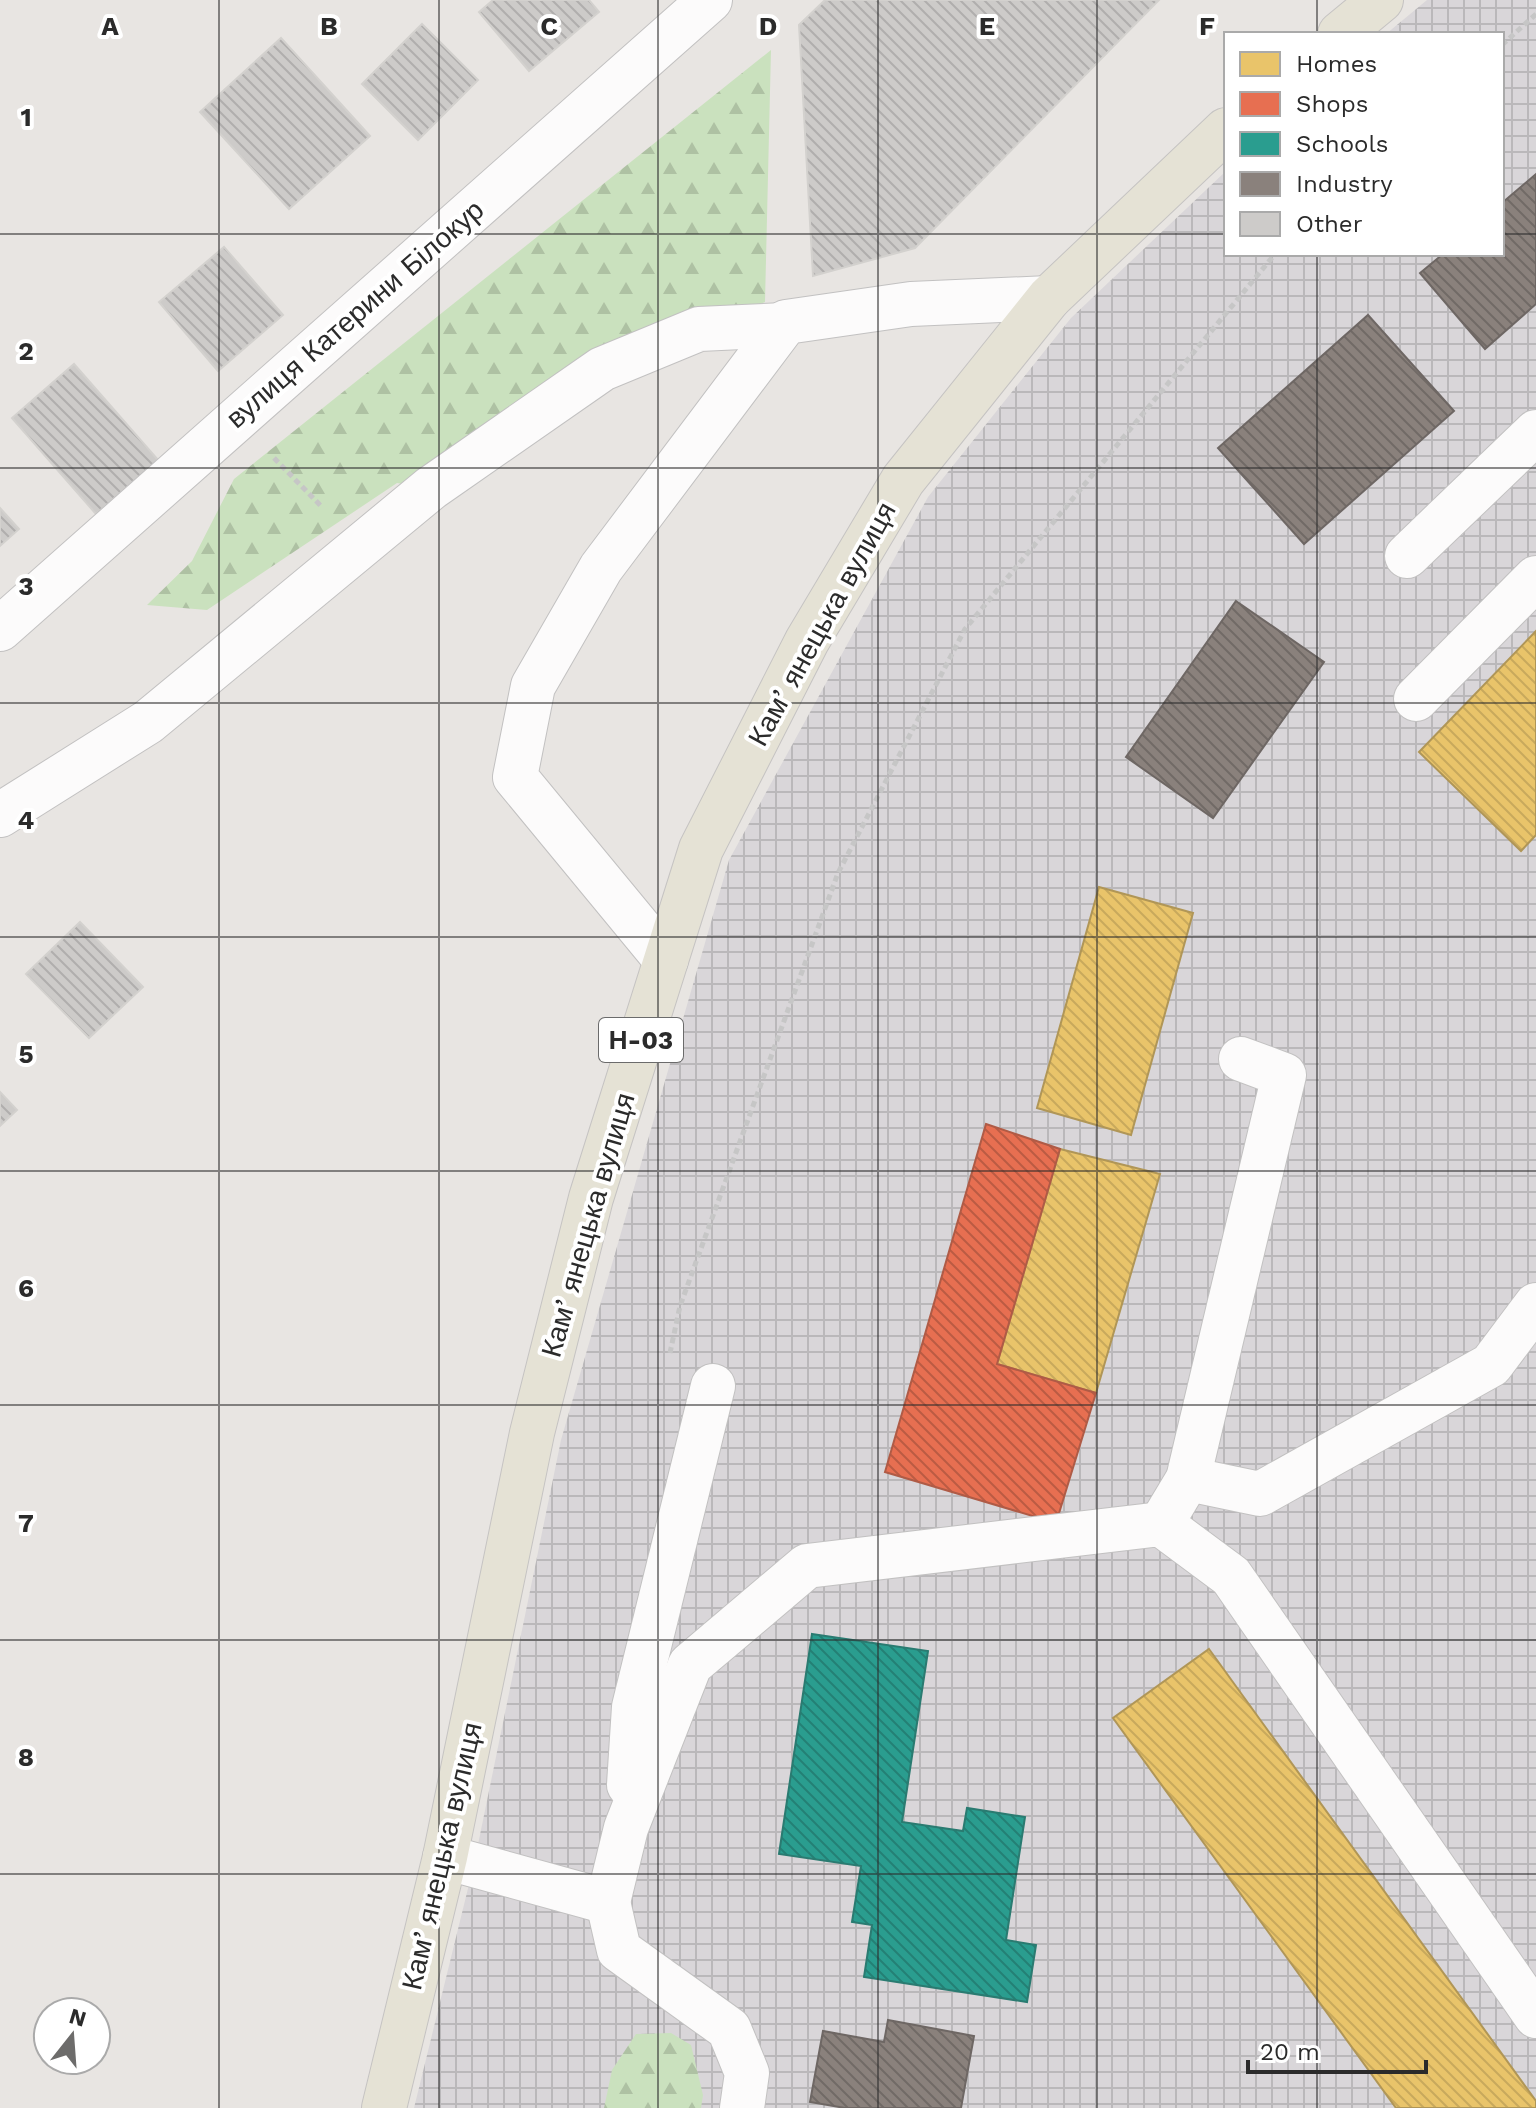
<svg xmlns="http://www.w3.org/2000/svg" width="1536" height="2108" font-family="'Work Sans',sans-serif">
<style>
.industrial{fill:url(#industrial-grid)}
.forest{fill:url(#forest-firs)}
.homes{fill:url(#homes-back-hatch);stroke:#b09657;stroke-width:2}
.shops{fill:url(#shops-back-hatch);stroke:#af5b46;stroke-width:2}
.schools{fill:url(#schools-back-hatch);stroke:#2a7b71;stroke-width:2}
.industry{fill:url(#industry-back-hatch);stroke:#6e6764;stroke-width:2}
.building{fill:url(#building-back-hatch);stroke:#d3d1ce;stroke-width:2}
.lines{fill:none;stroke-linecap:round;stroke-linejoin:round}
.minor-casing{stroke:#c2c1c1;stroke-width:46}
.major-casing{stroke:#c5c3c2;stroke-width:46}
.path{stroke:#c6c6c6;stroke-width:5;stroke-dasharray:6 4;stroke-linecap:butt}
.minor{stroke:#fcfbfb;stroke-width:44}
.major{stroke:#e5e2d5;stroke-width:44}
.grid{fill:none;stroke:#2b2b2b;stroke-width:2;stroke-opacity:0.55}
.labels{text-anchor:middle;dominant-baseline:central;stroke-width:8;stroke-linejoin:round;paint-order:stroke}
.shield{fill:#fff;stroke:#6b6b6b;stroke-width:2}
.shield-label{font-size:26px;font-weight:bold;fill:#2b2b2b}
.street-label{font-size:28px;fill:#2b2b2b;stroke:#fff}
.grid-label{font-size:26px;text-anchor:middle;font-weight:bold;fill:#2b2b2b;stroke:#fff;stroke-width:8;stroke-linejoin:round;paint-order:stroke}
</style>
<defs>
<pattern id="industrial-grid" width="8" height="8" patternUnits="userSpaceOnUse" patternTransform="scale(2)"><rect width="8" height="8" fill="#d9d6d9"/><path d="M0 4h8M4 0v8" fill="none" stroke="#bab8ba"/></pattern>
<pattern id="forest-firs" width="22" height="20" patternUnits="userSpaceOnUse" patternTransform="scale(2)"><rect width="22" height="20" fill="#cae1be"/><path d="M5 1l3.5 6h-7zM16 11l3.5 6h-7z" fill="#aec1a3"/></pattern>
<pattern id="homes-back-hatch" width="6" height="6" patternUnits="userSpaceOnUse" patternTransform="scale(2)"><rect width="6" height="6" fill="#e9c46a"/><path d="M-1 5l2 2M0 0l6 6M5-1l2 2" fill="none" stroke="#c8a95c"/></pattern>
<pattern id="shops-back-hatch" width="6" height="6" patternUnits="userSpaceOnUse" patternTransform="scale(2)"><rect width="6" height="6" fill="#e76f51"/><path d="M-1 5l2 2M0 0l6 6M5-1l2 2" fill="none" stroke="#bb5b43"/></pattern>
<pattern id="schools-back-hatch" width="6" height="6" patternUnits="userSpaceOnUse" patternTransform="scale(2)"><rect width="6" height="6" fill="#2a9d8f"/><path d="M-1 5l2 2M0 0l6 6M5-1l2 2" fill="none" stroke="#248075"/></pattern>
<pattern id="industry-back-hatch" width="6" height="6" patternUnits="userSpaceOnUse" patternTransform="scale(2)"><rect width="6" height="6" fill="#8a817c"/><path d="M-1 5l2 2M0 0l6 6M5-1l2 2" fill="none" stroke="#716a66"/></pattern>
<pattern id="building-back-hatch" width="6" height="6" patternUnits="userSpaceOnUse" patternTransform="scale(2)"><rect width="6" height="6" fill="#cdcbc9"/><path d="M-1 5l2 2M0 0l6 6M5-1l2 2" fill="none" stroke="#b0aead"/></pattern>
</defs>
<rect width="100%" height="100%" fill="#e8e5e2"/>
<!-- industrial -->
<polygon class="industrial" points="1427,0 1536,0 1536,2108 414,2108 474,1864 561,1440 729,860 928,497 1071,318 1226,171 1226,254 1502,254 1502,34 1386,34"/>
<!-- forest -->
<g class="forest">
<polygon points="771,50 765,302 602,369 431,488 397,483 207,610 147,605 192,561 234,479"/>
<polygon points="671,2033 691,2045 703,2095 701,2108 604,2108 612,2070 636,2034"/>
</g>
<!-- homes -->
<g class="homes">
<polygon points="1536,631 1536,835 1521,851 1419,752"/>
<polygon points="1099,887 1193,913 1131,1135 1037,1108"/>
<polygon points="1060,1149 1160,1174 1096,1393 997,1364"/>
<polygon points="1209,1649 1536,2101 1536,2108 1396,2108 1113,1718"/>
</g>
<!-- shops -->
<polygon class="shops" points="986,1124 1060,1149 997,1364 1096,1393 1056,1523 885,1472"/>
<!-- schools -->
<polygon class="schools" points="812,1634 928,1651 902,1822 963,1831 967,1808 1025,1817 1006,1940 1036,1945 1027,2002 864,1977 872,1925 852,1922 861,1866 779,1854"/>
<!-- industry -->
<g class="industry">
<polygon points="1536,174 1536,304 1485,349 1420,273 1443,254 1502,254 1502,203"/>
<polygon points="1368,315 1454,411 1304,544 1218,448"/>
<polygon points="1236,601 1324,662 1213,818 1126,757"/>
<polygon points="888,2020 974,2036 961,2108 845,2108 810,2102 823,2031 884,2042"/>
</g>
<!-- building -->
<g class="building">
<polygon points="493,0 589,0 599,12 529,71 479,12"/>
<polygon points="825,0 1159,0 915,248 813,276 799,25"/>
<polygon points="422,24 478,80 418,140 362,84"/>
<polygon points="281,38 370,136 289,209 200,112"/>
<polygon points="224,247 283,315 218,371 159,302"/>
<polygon points="74,364 158,460 96,514 12,418"/>
<polygon points="0,508 19,529 0,546"/>
<polygon points="80,922 143,987 89,1038 26,974"/>
<polygon points="0,1092 17,1110 0,1126"/>
</g>
<g class="lines">
<!-- minor casing -->
<g class="minor-casing">
<g id="minor">
<polyline points="1407,556 1536,432"/>
<polyline points="0,629 710,0"/>
<polyline points="1416,699 1536,578"/>
<polyline points="0,815 148,722 431,488 602,369 699,329 784,325"/>
<polyline points="666,960 515,777 533,686 601,568 786,322 911,304 1049,298"/>
<polyline points="1188,1479 1260,1494 1491,1365 1536,1305"/>
<polyline points="1161,1524 1188,1479 1284,1075 1241,1059"/>
<polyline points="629,1785 634,1707 713,1386"/>
<polyline points="445,1857 608,1902 626,1828 690,1665 807,1566 1161,1524 1231,1576 1536,2016"/>
<polyline points="608,1902 619,1950 729,2029 747,2073 742,2108"/>
</g>
</g>
<!-- major casing -->
<g class="major-casing">
<g id="major">
<polyline points="1340,34 1381,0"/>
<polyline points="384,2108 445,1857 532,1433 591,1198 701,849 807,641 903,480 1049,298 1226,130"/>
</g>
</g>
<!-- path -->
<g class="path">
<polyline points="1502,45 1536,14"/>
<polyline points="274,458 323,508"/>
<polyline points="670,1353 680,1306 838,873 965,629 1275,254"/>
</g>
<!-- minor -->
<use href="#minor" class="minor"/>
<!-- major -->
<use href="#major" class="major"/>
</g>
<!-- grid -->
<path class="grid" d="M219,0V2108M439,0V2108M658,0V2108M878,0V2108M1097,0V2108M1317,0V34M0,234H1226M1502,234H1536M1317,254V2108M0,468H1536M0,703H1536M0,937H1536M0,1171H1536M0,1405H1536M0,1640H1536M0,1874H1536"/>
<g class="labels">
<!-- shield labels -->
<rect class="shield" x="599" y="1018" width="84" height="44" rx="6"/>
<g class="shield-label">
<text x="641" y="1040">Н-03</text>
</g>
<!-- street labels -->
<g class="street-label">
<text transform="translate(355 314) rotate(-41)">вулиця Катерини Білокур</text>
<text transform="translate(822 624) rotate(-61)">Камʼянецька вулиця</text>
<text transform="translate(588 1225) rotate(-74)">Камʼянецька вулиця</text>
<text transform="translate(442 1856) rotate(-77)">Камʼянецька вулиця</text>
</g>
</g>
<g class="grid-label">
<text x="110" y="35">A</text>
<text x="329" y="35">B</text>
<text x="549" y="35">C</text>
<text x="768" y="35">D</text>
<text x="987" y="35">E</text>
<text x="1207" y="35">F</text>
<text x="26" y="126">1</text>
<text x="26" y="360">2</text>
<text x="26" y="595">3</text>
<text x="26" y="829">4</text>
<text x="26" y="1063">5</text>
<text x="26" y="1297">6</text>
<text x="26" y="1532">7</text>
<text x="26" y="1766">8</text>
</g>
<!-- legend -->
<rect x="1224" y="32" width="280" height="224" fill="#ffffff" stroke="#aaaaaa" stroke-width="2"/>
<rect x="1240" y="52" width="40" height="24" fill="#e9c46a" stroke="#aaaaaa" stroke-width="2"/>
<text x="1296" y="72" font-size="24" fill="#2b2b2b">Homes</text>
<rect x="1240" y="92" width="40" height="24" fill="#e76f51" stroke="#aaaaaa" stroke-width="2"/>
<text x="1296" y="112" font-size="24" fill="#2b2b2b">Shops</text>
<rect x="1240" y="132" width="40" height="24" fill="#2a9d8f" stroke="#aaaaaa" stroke-width="2"/>
<text x="1296" y="152" font-size="24" fill="#2b2b2b">Schools</text>
<rect x="1240" y="172" width="40" height="24" fill="#8a817c" stroke="#aaaaaa" stroke-width="2"/>
<text x="1296" y="192" font-size="24" fill="#2b2b2b">Industry</text>
<rect x="1240" y="212" width="40" height="24" fill="#cdcbc9" stroke="#aaaaaa" stroke-width="2"/>
<text x="1296" y="232" font-size="24" fill="#2b2b2b">Other</text>
<!-- north arrow -->
<g transform="translate(72 2036) rotate(17)"><circle r="38" fill="#ffffff" stroke="#aaaaaa" stroke-width="2"/>
<path d="M0-6L14 30L0 20L-14 30Z" fill="#6d6c6b"/>
<text y="-12" font-size="22" font-weight="bold" text-anchor="middle" fill="#2b2b2b">N</text>
</g>
<!-- scale -->
<path d="M1248 2060v12h178v-12" fill="none" stroke="#2b2b2b" stroke-width="4"/>
<text x="1260" y="2060" font-size="24" fill="#2b2b2b" stroke="#ffffff" stroke-width="6" paint-order="stroke">20 m</text>
</svg>
